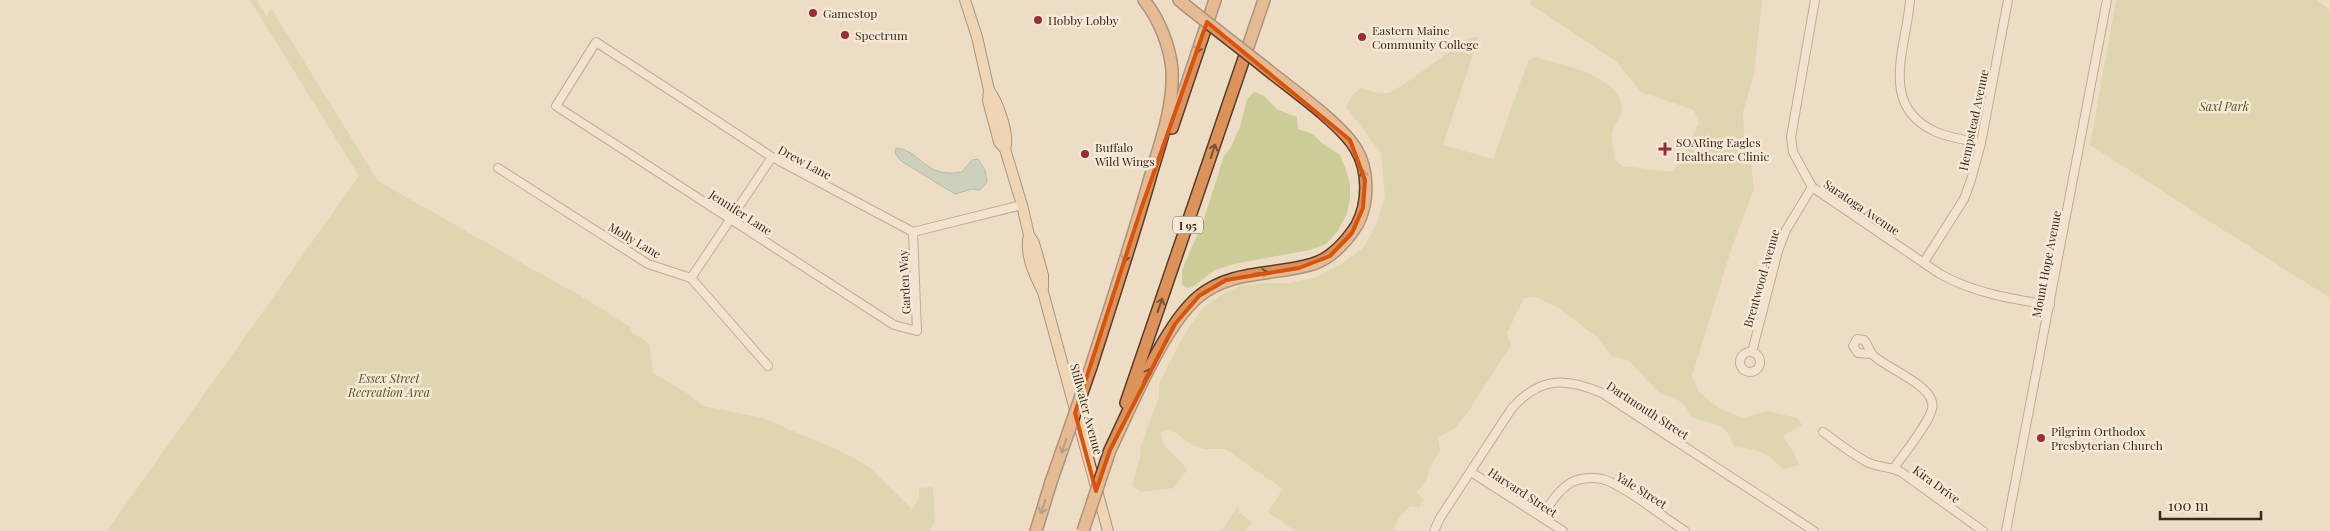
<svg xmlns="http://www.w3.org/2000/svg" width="2330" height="531" font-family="'Playfair Display',serif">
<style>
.green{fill:#cc9}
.water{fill:#a7c1b6;stroke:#6d9083}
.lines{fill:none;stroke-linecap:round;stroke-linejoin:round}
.minor-casing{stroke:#896e5b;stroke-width:10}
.major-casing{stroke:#573d2f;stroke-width:12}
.highway-casing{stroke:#573d2f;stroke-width:14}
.minor{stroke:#f9ebd9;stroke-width:8}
.major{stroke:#f0cd9e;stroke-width:10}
.highway{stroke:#dc9258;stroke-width:11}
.highway-bridge-casing{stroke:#573d2f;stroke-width:14;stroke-linecap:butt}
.highway-bridge{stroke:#dc9258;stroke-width:11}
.oneway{stroke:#7a5336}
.marked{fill:none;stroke:#d6540e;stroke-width:4;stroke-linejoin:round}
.poi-dot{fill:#972c3a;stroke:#f5e8d5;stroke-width:2}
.labels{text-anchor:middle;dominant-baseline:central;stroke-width:5;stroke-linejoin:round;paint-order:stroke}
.shield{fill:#f5e8d5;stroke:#716256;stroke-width:1}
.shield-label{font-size:11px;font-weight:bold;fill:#39291f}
.poi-label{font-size:12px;fill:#39291f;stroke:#f5e8d5;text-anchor:start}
.park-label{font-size:12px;font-style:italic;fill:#4f5526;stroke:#f5e8d5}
.street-label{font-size:12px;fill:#39291f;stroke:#f5e8d5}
</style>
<rect width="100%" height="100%" fill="#eeddc5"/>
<!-- green -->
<g class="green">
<polygon points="250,0 257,0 267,17 271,8 378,181 589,301 630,327 632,332 649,344 653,373 690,395 703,406 763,418 847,454 870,468 912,509 919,499 919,488 933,487 935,523 929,531 107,531 359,176"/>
<path d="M1531,0H1762L1754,74L1743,112L1744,135L1750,153L1754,189L1731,250L1692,376L1699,392L1720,409L1744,418L1766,411L1798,418L1802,425L1783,436L1793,451L1799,465L1783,469C1765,451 1759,449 1734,447C1725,418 1715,427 1691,417L1685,405L1673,397L1660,394L1629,361L1611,356L1597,337L1558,308L1535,297L1524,298L1507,333L1511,345L1468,412L1454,429L1438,437L1440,451L1430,467L1427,479L1417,492L1423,500L1419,508L1410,506L1399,518L1393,531H1295L1268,512L1283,489L1225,449H1204L1194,446L1170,429L1161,432C1160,449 1178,456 1187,470L1174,488L1141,492L1132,486L1140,457L1141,445L1159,397V383L1183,337L1201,310L1219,296L1240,286L1265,283H1289L1317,277L1344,262L1364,247L1377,223L1385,196L1381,153L1346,107L1354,93L1362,88L1374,92L1389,93L1406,83L1469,38L1479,37L1443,145L1493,159L1528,61L1535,57C1561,65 1621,75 1622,109C1622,117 1613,125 1612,133C1611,139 1615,153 1615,160L1623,166L1673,172L1681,161L1699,123L1694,110L1641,92L1616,61L1531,5Z"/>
<polygon points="2116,0 2317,0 2330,10 2330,298 2090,145"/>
<polygon points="1254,92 1263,95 1278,110 1297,117 1298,129 1313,134 1323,144 1340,155 1346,170 1350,183 1350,198 1347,214 1337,232 1326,244 1310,250 1234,264 1215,270 1194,286 1187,288 1182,284 1182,270 1204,219 1224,156 1231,147 1240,127 1247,99"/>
<polygon points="1237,507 1239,510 1238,512 1252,522 1246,531 1222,531"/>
</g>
<!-- water -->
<path class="water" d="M896,148C922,151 924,179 962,172L972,160L978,159L985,170L987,182L980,190L972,189L955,194L901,161L895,153Z"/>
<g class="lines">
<!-- minor casing -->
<g class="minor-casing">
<g id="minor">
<path d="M1815,0L1791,137L1793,152L1812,187L1940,274C1974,293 2011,299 2050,305"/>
<path d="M1910,0C1907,46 1877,106 1936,132C1950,138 1967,140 1981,143"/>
<polyline points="498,168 648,264 691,278 768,366"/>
<polyline points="913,232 917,331 894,325 556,106 596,42 772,157 913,232 1022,205"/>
<polyline points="1924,262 1964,199 1971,180 1981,143 2008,0"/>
<polyline points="691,278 772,157"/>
<circle cx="1750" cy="362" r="10"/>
<polyline points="1752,352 1778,251 1786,230 1812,187"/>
<path d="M1872,354L1858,353L1853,346L1857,339L1864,340C1868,344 1869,350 1872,354C1884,368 1938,386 1932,409C1929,423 1903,455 1894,468"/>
<path d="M1823,432C1837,442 1852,454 1867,462C1878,468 1891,466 1901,472L1983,531"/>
<polyline points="1471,472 1563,531"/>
<path d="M1542,517C1550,504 1558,490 1572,482C1580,478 1593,477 1602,479C1622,484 1666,519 1685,531"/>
<path d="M1434,531L1440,518L1512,408C1540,377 1565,377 1602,393L1814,531"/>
<polyline points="2006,531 2107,0"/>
</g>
</g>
<!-- major casing -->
<g class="major-casing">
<g id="major">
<polyline points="965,0 977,37 989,90 988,101 997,134 999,142 1005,149 1022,205 1029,235 1034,243 1043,275 1043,288"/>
<path d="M989,90C998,102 1010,136 1005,149"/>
<path d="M1029,235C1024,254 1035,276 1043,292L1108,531"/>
</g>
</g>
<!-- highway casing -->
<g class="highway-casing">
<g id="highway">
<polyline points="1179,0 1190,9"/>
<polyline points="1172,128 1215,0"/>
<path d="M1091,367C1111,304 1132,241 1150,178C1160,143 1174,107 1172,70C1170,46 1159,19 1144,0"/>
<polyline points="1126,403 1264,0"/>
<path d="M1110,450C1131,407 1163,327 1198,297C1231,269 1274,276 1313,264C1332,258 1346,242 1357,225C1369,203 1369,170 1356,149C1341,123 1287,86 1263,66"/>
<polyline points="1036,531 1051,482"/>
</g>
</g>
<!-- minor -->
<use href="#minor" class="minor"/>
<!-- major -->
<use href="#major" class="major"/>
<!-- highway -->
<use href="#highway" class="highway"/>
<!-- highway-bridge casing -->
<g class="highway-bridge-casing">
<g id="highway-bridge">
<polyline points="1190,9 1263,66"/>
<polyline points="1051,482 1091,367"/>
<polyline points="1083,531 1110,450"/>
</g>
</g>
<!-- highway-bridge -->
<use href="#highway-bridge" class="highway-bridge"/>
</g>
<!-- one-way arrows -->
<defs><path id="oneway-shaft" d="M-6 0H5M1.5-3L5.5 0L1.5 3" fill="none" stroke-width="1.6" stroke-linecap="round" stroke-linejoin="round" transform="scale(1.25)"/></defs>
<g class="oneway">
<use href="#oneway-shaft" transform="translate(1199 46) rotate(109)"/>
<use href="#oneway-shaft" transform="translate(1213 151) rotate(-72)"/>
<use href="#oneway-shaft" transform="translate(1364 177) rotate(-98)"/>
<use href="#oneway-shaft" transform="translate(1126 255) rotate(107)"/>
<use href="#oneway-shaft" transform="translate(1261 273) rotate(-7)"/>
<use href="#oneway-shaft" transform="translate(1160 305) rotate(-71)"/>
<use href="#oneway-shaft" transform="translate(1147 375) rotate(-62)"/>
<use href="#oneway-shaft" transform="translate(1064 446) rotate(109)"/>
<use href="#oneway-shaft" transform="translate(1043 507) rotate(108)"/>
</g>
<!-- marked area -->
<path d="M0 0H2330V531H0ZM1207,22L1350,140L1365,180L1363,208L1352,233L1330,256L1299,268L1226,280L1199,296L1175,324L1110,450L1096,491L1075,413L1141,209Z" fill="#eeddc5" fill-opacity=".55" fill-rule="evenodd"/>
<path class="marked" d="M1207,22L1350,140L1365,180L1363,208L1352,233L1330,256L1299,268L1226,280L1199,296L1175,324L1110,450L1096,491L1075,413L1141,209Z"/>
<!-- markers -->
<g class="poi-dot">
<circle cx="813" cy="13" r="5"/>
<circle cx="1038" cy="20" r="5"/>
<circle cx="845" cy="35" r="5"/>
<circle cx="1362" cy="37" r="5"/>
<path d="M1662.5 141.5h5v5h5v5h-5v5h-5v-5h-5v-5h5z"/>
<circle cx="1085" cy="154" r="5"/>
<circle cx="2041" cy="438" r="5"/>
</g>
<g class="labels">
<!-- shield labels -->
<rect class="shield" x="1173" y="216.5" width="30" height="17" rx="4"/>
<g class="shield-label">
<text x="1188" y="225">I 95</text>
</g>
<!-- poi labels -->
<g class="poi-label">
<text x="823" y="13">Gamestop</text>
<text x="1048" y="20">Hobby Lobby</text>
<text x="1372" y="30">Eastern Maine<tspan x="1372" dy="14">Community College</tspan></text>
<text x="855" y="35">Spectrum</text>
<text x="1676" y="142">SOARing Eagles<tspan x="1676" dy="14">Healthcare Clinic</tspan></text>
<text x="1095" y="147">Buffalo<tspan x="1095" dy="14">Wild Wings</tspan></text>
<text x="2051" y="431">Pilgrim Orthodox<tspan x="2051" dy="14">Presbyterian Church</tspan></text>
</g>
<!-- park labels -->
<g class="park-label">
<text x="2224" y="106">Saxl Park</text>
<text x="389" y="378">Essex Street<tspan x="389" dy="14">Recreation Area</tspan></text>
</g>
<!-- street labels -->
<g class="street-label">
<text transform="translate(1973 120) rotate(-78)">Hempstead Avenue</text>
<text transform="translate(805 162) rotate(28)">Drew Lane</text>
<text transform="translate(1862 207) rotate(34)">Saratoga Avenue</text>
<text transform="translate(741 212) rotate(33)">Jennifer Lane</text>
<text transform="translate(635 240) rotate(30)">Molly Lane</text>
<text transform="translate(2046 264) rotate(-79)">Mount Hope Avenue</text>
<text transform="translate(1761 278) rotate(-74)">Brentwood Avenue</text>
<text transform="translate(904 282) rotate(-93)">Garden Way</text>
<text transform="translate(1087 409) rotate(75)">Stillwater Avenue</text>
<text transform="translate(1648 410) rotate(33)">Dartmouth Street</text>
<text transform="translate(1937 484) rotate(36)">Kira Drive</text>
<text transform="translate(1642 490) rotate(32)">Yale Street</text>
<text transform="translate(1523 492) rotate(33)">Harvard Street</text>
</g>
</g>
<!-- scale -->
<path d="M2160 511v8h101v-8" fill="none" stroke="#39291f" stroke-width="2.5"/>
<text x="2168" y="511" font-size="15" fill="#39291f" stroke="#f5e8d5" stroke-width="4" paint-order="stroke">100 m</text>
</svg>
